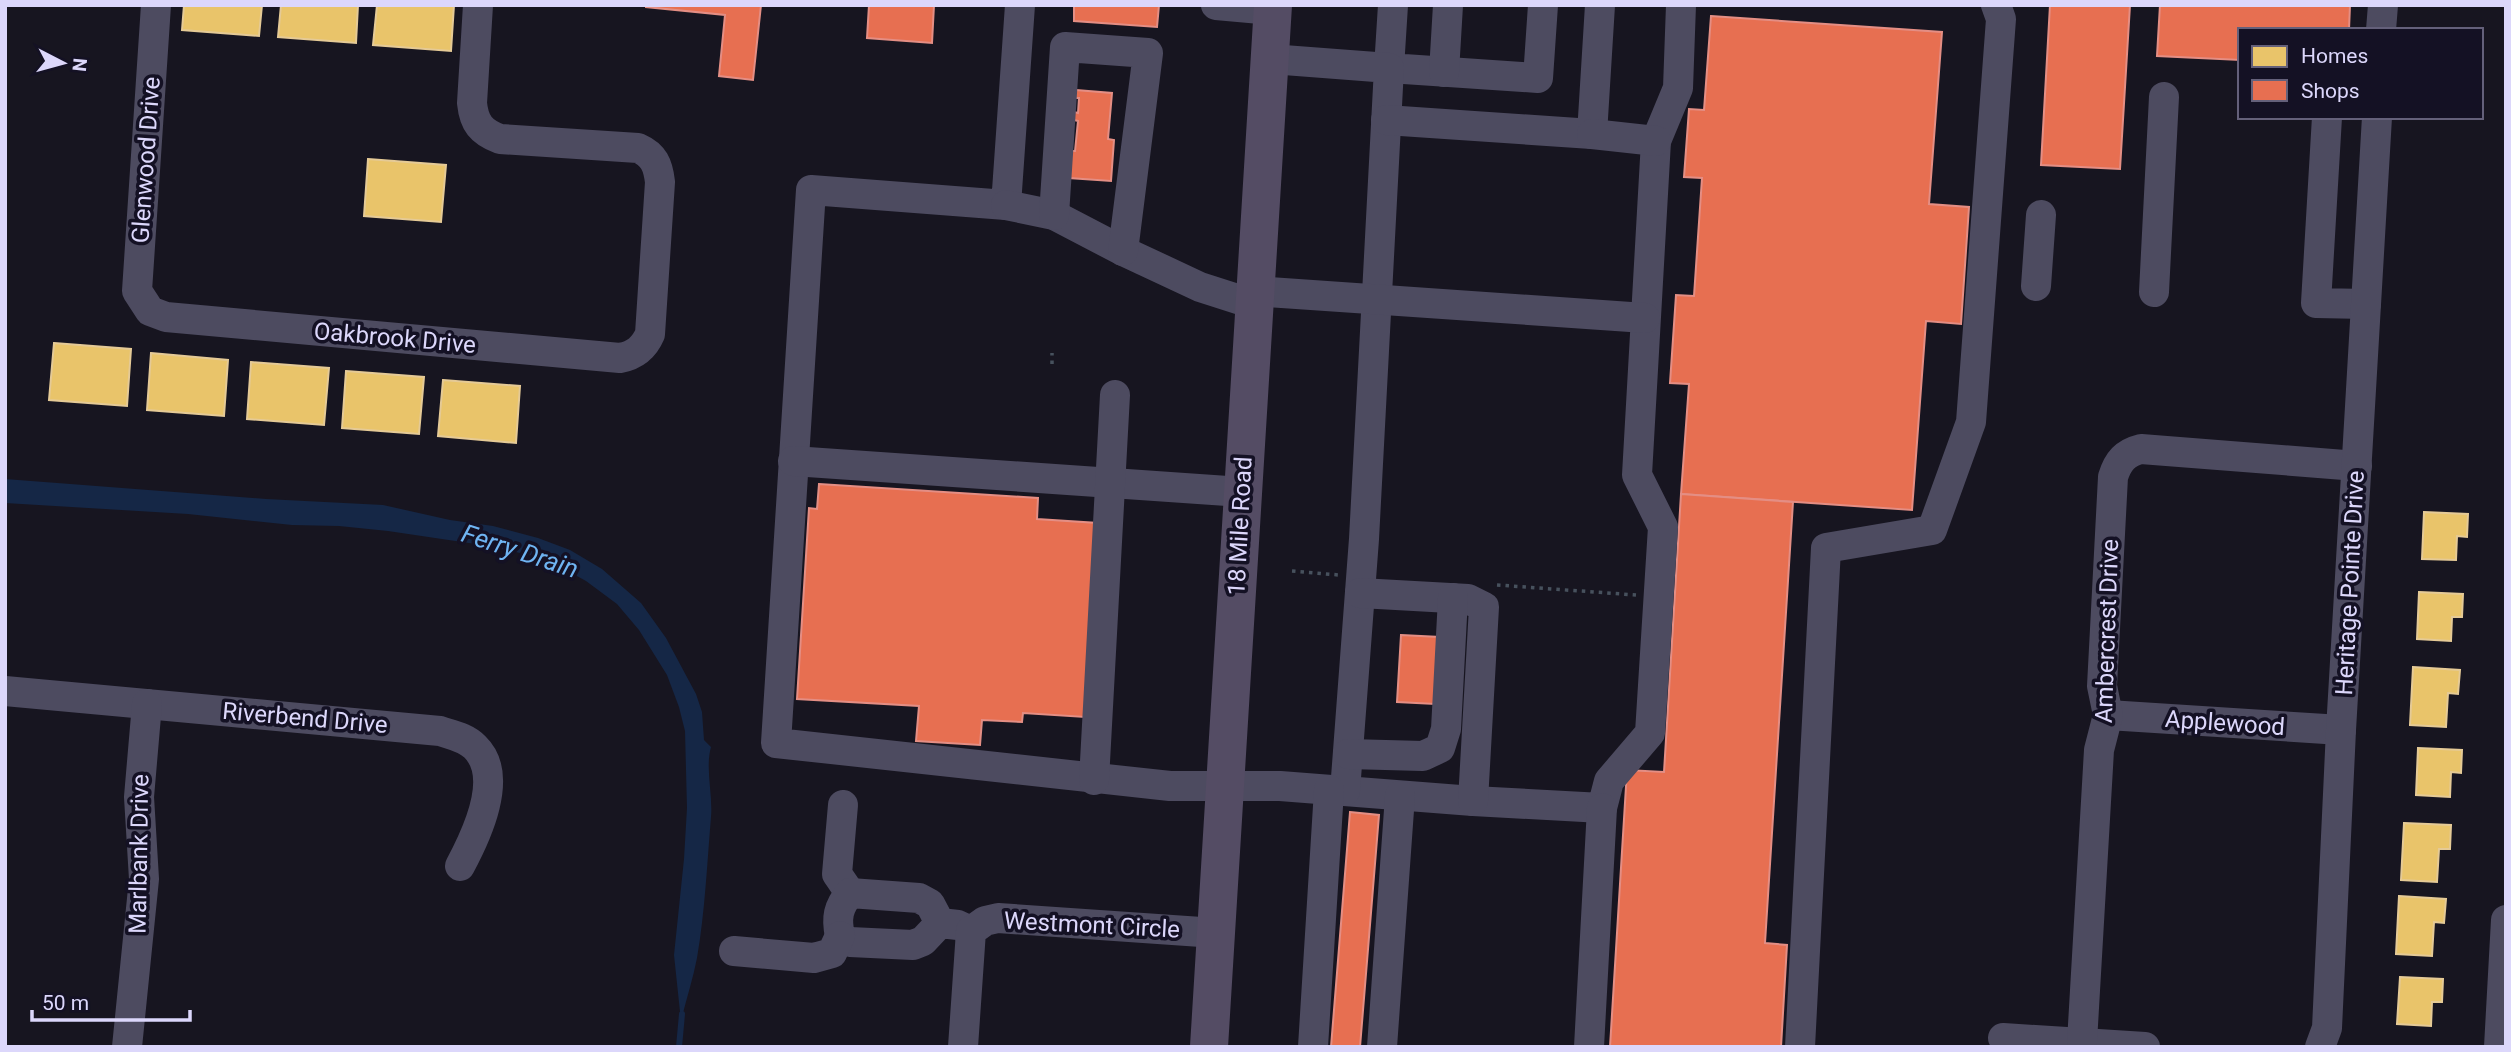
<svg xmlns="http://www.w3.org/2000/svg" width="2511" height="1052" font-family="Roboto,sans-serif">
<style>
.water{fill:#152746}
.homes{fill:#e9c46a;stroke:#e5ca96;stroke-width:2}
.shops{fill:#e76f51;stroke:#e48e84;stroke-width:2}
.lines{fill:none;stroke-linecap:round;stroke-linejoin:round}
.stream{stroke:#152746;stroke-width:6}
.path{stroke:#47515d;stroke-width:3.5;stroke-dasharray:3.5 5;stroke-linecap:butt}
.minor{stroke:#4d4b60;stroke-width:30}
.major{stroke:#544c64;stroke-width:38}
.labels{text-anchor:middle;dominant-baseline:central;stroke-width:7;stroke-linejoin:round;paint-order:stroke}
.street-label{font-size:24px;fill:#dcd7fb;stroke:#141124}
.water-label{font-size:26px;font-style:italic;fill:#6fb4f2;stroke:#141124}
</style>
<rect width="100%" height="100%" fill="#171520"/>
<!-- water -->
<path class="water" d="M5,479L266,499L383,505L450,520L493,526L538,538L570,550L602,569L641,603L666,638L696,694L702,712L704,740L711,747C705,768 713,795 711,817C707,864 705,911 697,958C693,979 686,1000 681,1021L674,955L684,859L687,808L685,731L679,707L667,675L639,630L617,604L586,581L555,564L529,555L489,546L388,531L339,526L292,525L188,514L5,503Z"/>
<!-- homes -->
<g class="homes">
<polygon points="184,5 262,5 259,36 182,30"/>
<polygon points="281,5 358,5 356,43 278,37"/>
<polygon points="377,5 454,5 451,51 373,45"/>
<polygon points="368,159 446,165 441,222 364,216"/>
<polygon points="54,343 131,349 127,406 49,400"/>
<polygon points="151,353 228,360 224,416 147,410"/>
<polygon points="251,362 329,368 324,425 247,419"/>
<polygon points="346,371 424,377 419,434 342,428"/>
<polygon points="443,380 520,386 516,443 438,436"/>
<polygon points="2424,512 2468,514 2467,537 2457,536 2456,560 2422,559"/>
<polygon points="2419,592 2463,594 2462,617 2452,617 2451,641 2417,639"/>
<polygon points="2413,667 2460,670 2458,694 2448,693 2446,727 2410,725"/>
<polygon points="2418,748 2462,750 2461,773 2451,772 2450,797 2416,795"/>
<polygon points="2404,823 2451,825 2450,849 2439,849 2437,882 2401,880"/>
<polygon points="2399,896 2446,899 2444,923 2434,922 2432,956 2396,954"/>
<polygon points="2400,977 2443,979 2442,1002 2432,1002 2431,1026 2397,1024"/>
</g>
<!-- shops -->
<g class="shops">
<polygon points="646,5 761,5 753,80 719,76 725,15 646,7"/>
<polygon points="869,5 934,5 932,43 867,38"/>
<polygon points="1074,5 1159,5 1157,27 1074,21"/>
<polygon points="2050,5 2130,5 2120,169 2041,165"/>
<polygon points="2160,5 2350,5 2349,30 2240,30 2240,60 2157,56"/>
<polygon points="1711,16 1942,32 1929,204 1969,207 1961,324 1926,321 1912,510 1681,494 1689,384 1670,383 1676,295 1694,296 1702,178 1684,177 1689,109 1704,110"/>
<polygon points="1076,90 1112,93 1108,139 1114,140 1111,181 1069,178 1072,151 1075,151 1078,121 1074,120 1074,112 1078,113 1079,98 1075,98"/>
<polygon points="819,484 1038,498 1037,519 1098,523 1085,717 1023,713 1022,722 982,720 980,745 916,741 919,706 797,699 809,508 817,509"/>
<polygon points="1681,494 1793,502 1765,943 1787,945 1781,1047 1610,1047 1627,770 1664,772"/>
<polygon points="1401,635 1440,637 1435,704 1397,702"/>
<polygon points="1350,812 1379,815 1360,1047 1331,1047"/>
</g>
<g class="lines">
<!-- stream -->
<polyline class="stream" points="679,1047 682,1014"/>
<!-- path -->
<g class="path">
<polyline points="1052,364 1052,353"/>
<polyline points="1292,571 1339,575"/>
<polyline points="1497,585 1636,595"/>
</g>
<!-- minor -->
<g class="minor">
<path d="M156,5L137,291L150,311L166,317L620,358C635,355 644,348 650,334L660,182C658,165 654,155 638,148L500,139C481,132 474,123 472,103L478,5"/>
<polyline points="1020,5 1006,205 811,190 776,743 1170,786 1280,786 1473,801 1602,808 1609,781 1650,733 1663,527 1637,475 1656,141 1678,88 1681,5"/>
<polyline points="1216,5 1272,10"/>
<polyline points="1393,5 1389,68 1538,78 1543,5"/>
<polyline points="2381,30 2383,5"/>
<polyline points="1270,59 1389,68 1364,539 1345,791"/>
<polyline points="1444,72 1448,5"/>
<polyline points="2327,117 2316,303 2366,304"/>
<polyline points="1386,120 1592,134 1600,5"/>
<polyline points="1592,134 1656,141"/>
<polyline points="1006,205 1054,215 1123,251 1200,287 1253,304"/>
<polyline points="1054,215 1065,47 1148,53 1123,251"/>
<polyline points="2036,286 2041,215"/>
<polyline points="1254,291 1645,318"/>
<polyline points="2154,292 2164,97"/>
<polyline points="793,461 1242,492"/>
<polyline points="1360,593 1468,599 1484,607 1473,801"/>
<path d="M5,691L440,731C452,735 465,737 475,747C505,776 476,836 460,866"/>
<polyline points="2108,715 2341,730"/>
<polyline points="1348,754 1423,756 1440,748 1446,729 1453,598"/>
<polyline points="1094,780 1115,395"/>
<polyline points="843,805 837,874 850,893"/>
<path d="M940,923L923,941L913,945L850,942L840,936C836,918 838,907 850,893L919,898L930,904L940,923L958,925L971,931"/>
<polyline points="734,951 814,958 832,953 840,936"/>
<polyline points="2003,1038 2145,1047"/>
<path d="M2082,1042L2099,750L2108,715L2102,686L2113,477C2118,461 2125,453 2141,449L2357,466"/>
<polyline points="127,1047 144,879 139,797 147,704"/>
<polyline points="963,1047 971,931 985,921 998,918 1216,933"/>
<polyline points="1313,1047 1329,790"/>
<polyline points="1382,1047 1400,796"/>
<polyline points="1589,1047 1602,808"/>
<polyline points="1800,1047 1826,548 1932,530 1971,422 2001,19 1996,5"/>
<polyline points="2320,1047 2327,1028 2341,730 2377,117"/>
<polyline points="2499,1047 2506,920"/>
</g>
<!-- major -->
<polyline class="major" points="1209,1047 1273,5"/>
</g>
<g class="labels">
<!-- street labels -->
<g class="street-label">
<text transform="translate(146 160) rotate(-86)">Glenwood Drive</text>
<text transform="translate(395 338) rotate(5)">Oakbrook Drive</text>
<text transform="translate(1240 526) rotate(-87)">18 Mile Road</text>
<text transform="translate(2350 583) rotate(-87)">Heritage Pointe Drive</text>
<text transform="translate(2107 631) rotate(-88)">Ambercrest Drive</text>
<text transform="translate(305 718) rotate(5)">Riverbend Drive</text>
<text transform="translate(2225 723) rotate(4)">Applewood</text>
<text transform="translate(139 854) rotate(-89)">Marlbank Drive</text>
<text transform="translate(1092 925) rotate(3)">Westmont Circle</text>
</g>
<!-- water labels -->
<g class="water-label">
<text transform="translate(520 551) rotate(18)">Ferry Drain</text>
</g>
</g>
<!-- border -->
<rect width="2511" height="1052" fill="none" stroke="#dcd7fb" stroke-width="14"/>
<!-- legend -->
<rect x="2238" y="28" width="245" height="91" fill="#141124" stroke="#64607a" stroke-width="2"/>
<rect x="2252" y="46" width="35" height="21" fill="#e9c46a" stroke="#64607a" stroke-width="2"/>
<text x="2301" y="63" font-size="21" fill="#dcd7fb">Homes</text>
<rect x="2252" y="80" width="35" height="21" fill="#e76f51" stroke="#64607a" stroke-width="2"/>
<text x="2301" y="98" font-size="21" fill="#dcd7fb">Shops</text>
<!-- north arrow -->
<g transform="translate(63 63) rotate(96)" stroke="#141124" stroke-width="5" paint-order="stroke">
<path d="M0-5L12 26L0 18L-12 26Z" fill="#dcd7fb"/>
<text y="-10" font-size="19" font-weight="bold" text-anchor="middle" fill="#dcd7fb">N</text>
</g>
<!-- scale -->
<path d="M32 1010v10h158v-10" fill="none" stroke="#dcd7fb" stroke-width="3.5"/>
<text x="42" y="1010" font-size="21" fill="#dcd7fb" stroke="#141124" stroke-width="5" paint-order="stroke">50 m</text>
</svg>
